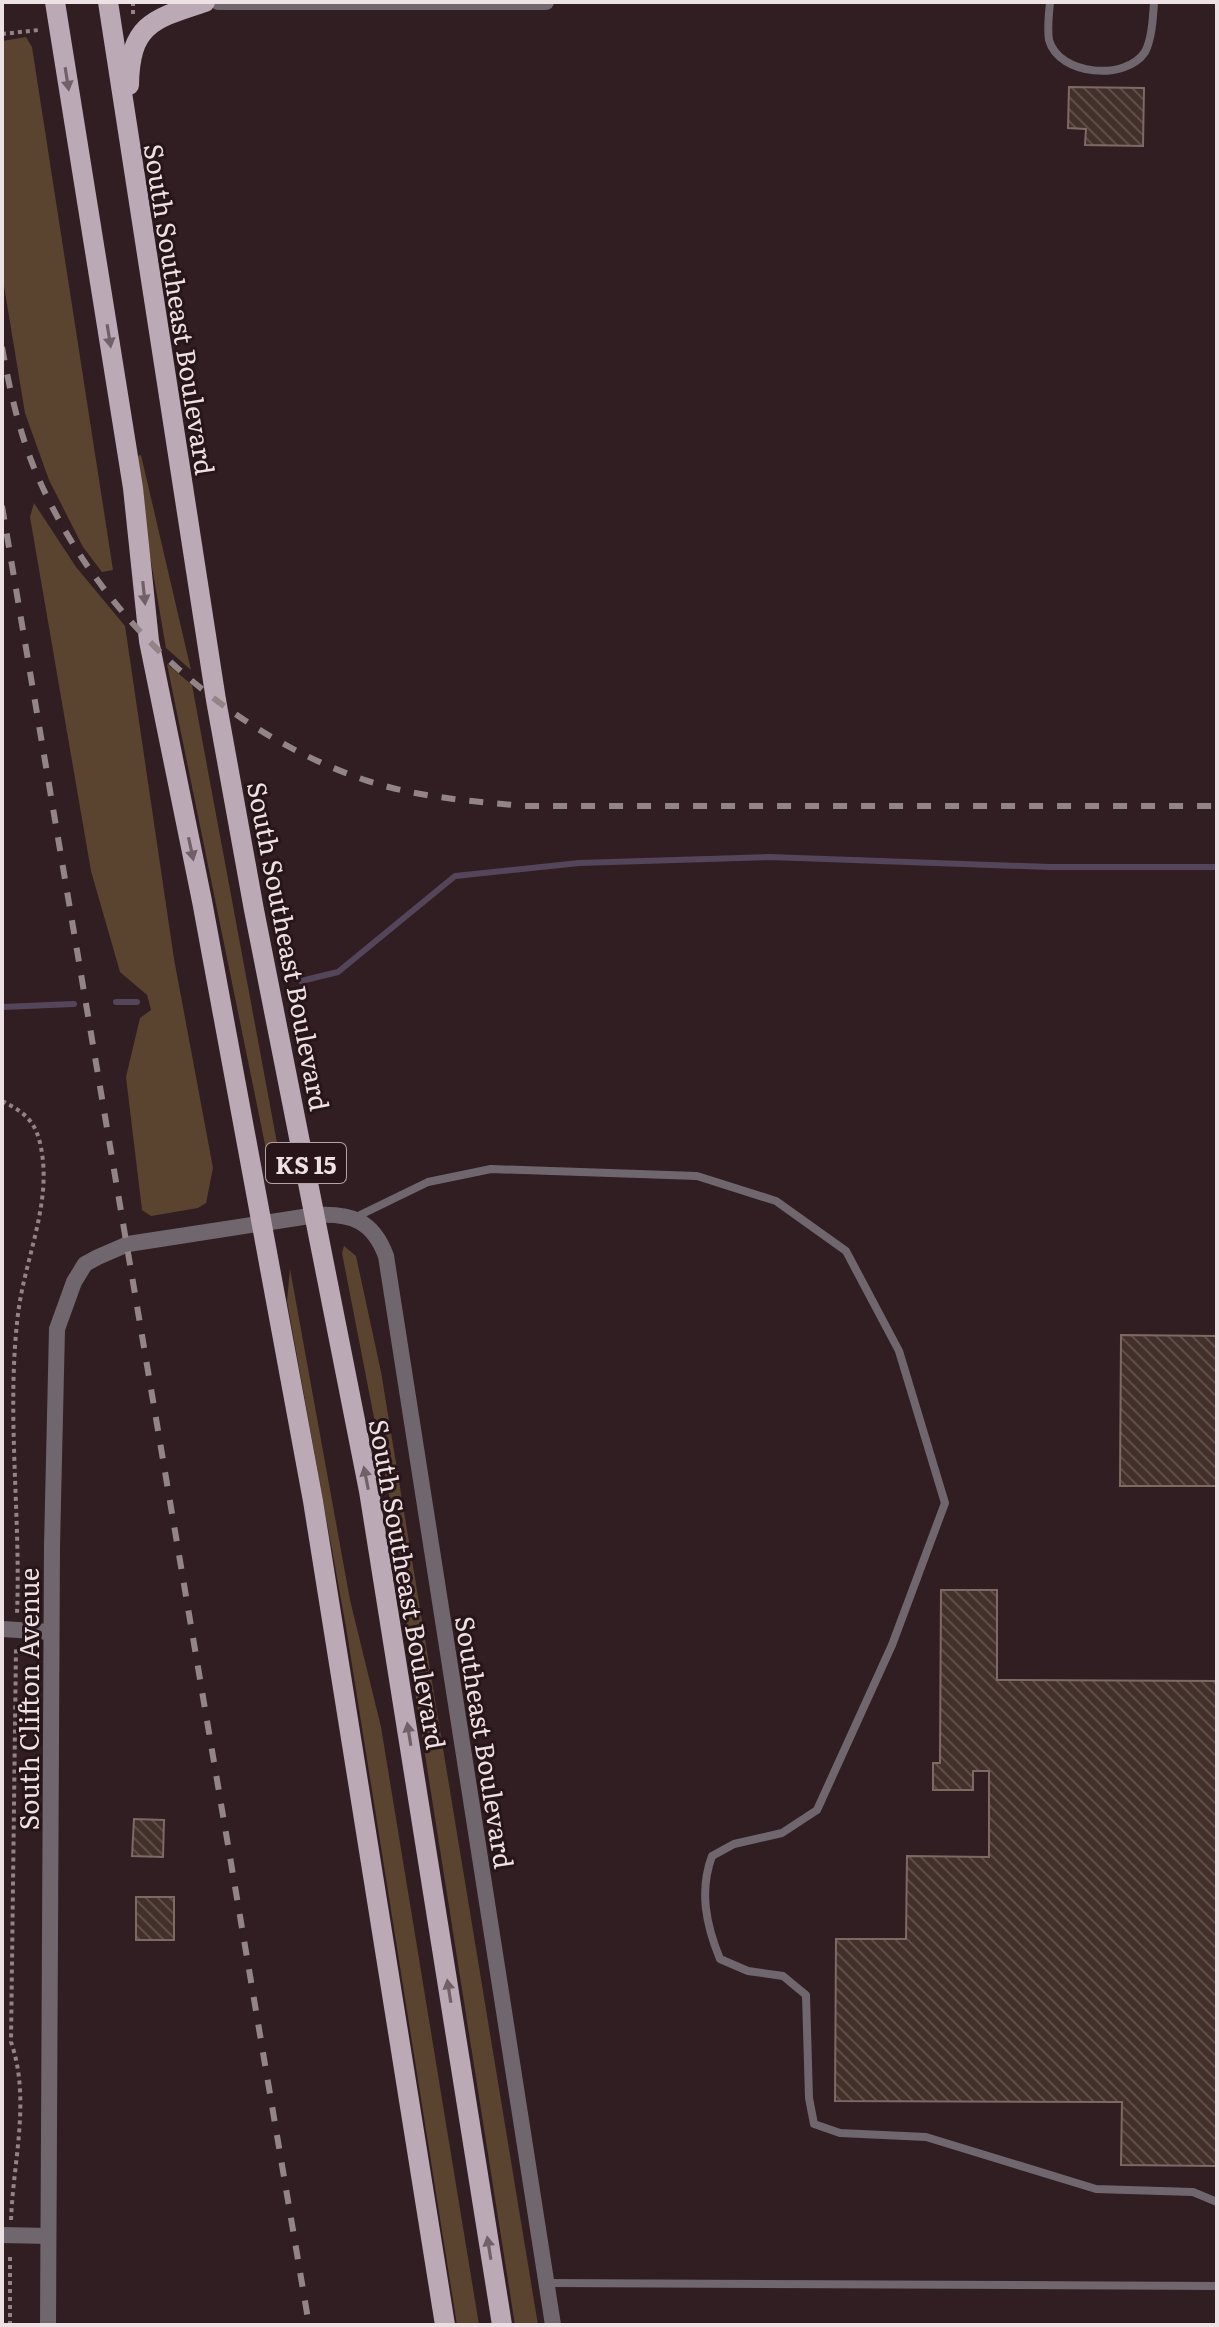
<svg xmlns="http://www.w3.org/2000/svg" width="1219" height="2327" font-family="Literata,serif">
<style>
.green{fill:#5a442f}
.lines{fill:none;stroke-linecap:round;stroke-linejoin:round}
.stream{stroke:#54455a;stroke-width:6}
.building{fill:url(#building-back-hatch);stroke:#7f6963;stroke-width:2}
.path{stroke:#938386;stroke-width:4;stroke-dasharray:4 4;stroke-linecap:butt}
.service{stroke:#6f676d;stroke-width:8}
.minor{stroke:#6f676d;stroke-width:16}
.tertiary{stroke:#6f676d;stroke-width:16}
.primary{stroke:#bbaab6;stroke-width:20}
.rail{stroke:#938487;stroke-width:6;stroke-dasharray:14 14;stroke-linecap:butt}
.oneway{fill:#716068}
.labels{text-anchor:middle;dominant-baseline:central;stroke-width:6;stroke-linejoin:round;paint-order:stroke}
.shield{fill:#271519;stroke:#b2a4a6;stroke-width:2}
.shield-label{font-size:24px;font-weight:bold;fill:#eee1e3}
.street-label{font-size:26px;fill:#eee1e3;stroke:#271519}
</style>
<defs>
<pattern id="building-back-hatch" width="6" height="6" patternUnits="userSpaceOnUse" patternTransform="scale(2)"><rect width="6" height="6" fill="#43302b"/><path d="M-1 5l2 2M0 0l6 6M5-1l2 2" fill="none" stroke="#5e4e4a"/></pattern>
</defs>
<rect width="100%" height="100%" fill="#311e22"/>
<!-- green -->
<g class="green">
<polygon points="26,37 32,47 113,570 102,572 83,547 49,480 25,413 2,274 2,41"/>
<polygon points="141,455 191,670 166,648 133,457"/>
<polygon points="34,503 76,567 125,626 174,959 213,1168 206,1203 198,1208 151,1216 142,1210 126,1077 140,1018 151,1010 147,995 120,972 91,871 30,517"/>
<polygon points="167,664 192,685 277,1143 278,1172 269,1164"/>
<polygon points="344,1246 356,1256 381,1372 538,2325 515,2325 412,1672 398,1541 342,1253"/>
<polygon points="290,1269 350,1600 381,1727 479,2325 457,2325 346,1627 287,1301"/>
</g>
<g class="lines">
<!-- stream -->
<g class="stream">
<polyline points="301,981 338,972 455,876 579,863 770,857 1049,867 1217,867"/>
<polyline points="116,1002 137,1002"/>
<polyline points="2,1007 74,1004"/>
</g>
</g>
<!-- building -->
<g class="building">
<polygon points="1069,87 1144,88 1143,146 1085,145 1086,129 1068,128"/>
<polygon points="1121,1335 1217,1336 1217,1486 1120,1486"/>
<polygon points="941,1590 997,1590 997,1680 1217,1681 1217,2166 1121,2165 1122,2102 835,2101 836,1939 906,1939 907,1856 989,1857 989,1771 973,1771 973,1790 933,1790 933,1763 940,1763"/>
<polygon points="134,1819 164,1820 163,1857 132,1856"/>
<rect x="136" y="1897" width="38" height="43"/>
</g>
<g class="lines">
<!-- path -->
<g class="path">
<polyline points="133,14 133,2"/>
<polyline points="2,34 39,30"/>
<path d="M2,1101C20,1110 33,1118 39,1139C55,1198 25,1256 18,1314C6,1413 21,1515 17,1614"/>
<path d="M11,2220C13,2162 31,2099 11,2042L16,1647"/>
<polyline points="10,2325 10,2253"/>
</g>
<!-- service -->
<g class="service">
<path d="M1050,2C1049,14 1047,28 1049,40C1059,76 1126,81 1145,52C1152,39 1153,17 1154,2"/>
<path d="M356,1217L428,1182L491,1169L697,1176L776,1201L846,1251L899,1351L945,1503L892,1645L817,1810L782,1833L734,1844L712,1856C699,1891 706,1925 720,1959L748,1971L783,1976L806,1995L809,2098L814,2124L840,2133L926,2137L1096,2189L1193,2192L1217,2202"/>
<polyline points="547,2283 1217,2286"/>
</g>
<!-- minor -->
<g class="minor">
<path d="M316,1215C352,1213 373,1221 386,1256L553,2325"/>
<polyline points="2,1629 51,1632"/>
<polyline points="2,2235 48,2236"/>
</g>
<!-- tertiary -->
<g class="tertiary">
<polyline points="218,2 546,2"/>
<polyline points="48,2325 52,1546 57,1329 74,1282 85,1264 98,1257 128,1244 316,1215"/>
</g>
<!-- primary -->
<g class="primary">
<polyline points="55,2 133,488 149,641 202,901 313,1501 445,2325"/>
<polyline points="108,2 216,700 254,910 369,1491 502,2325"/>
<path d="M129,85C130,24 153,19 205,2"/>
</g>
<!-- rail -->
<g class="rail">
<path d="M2,347C9,387 19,432 35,470C93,610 219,729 362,779C414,797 469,801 524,806H1217"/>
<polyline points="2,506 309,2325"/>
</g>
</g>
<!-- one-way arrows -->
<defs><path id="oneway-solid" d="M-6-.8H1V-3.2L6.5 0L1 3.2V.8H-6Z" transform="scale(2)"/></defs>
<g class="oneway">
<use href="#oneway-solid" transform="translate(67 79) rotate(81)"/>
<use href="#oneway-solid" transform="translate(109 336) rotate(81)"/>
<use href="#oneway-solid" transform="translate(144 593) rotate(84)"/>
<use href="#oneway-solid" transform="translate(191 849) rotate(78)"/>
<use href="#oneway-solid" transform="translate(366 1478) rotate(-101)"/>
<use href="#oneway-solid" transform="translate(409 1734) rotate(-99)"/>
<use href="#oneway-solid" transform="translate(449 1991) rotate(-99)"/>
<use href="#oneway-solid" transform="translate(489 2248) rotate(-99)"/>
</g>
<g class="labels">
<!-- shield labels -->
<rect class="shield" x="266" y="1143" width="80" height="40" rx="6"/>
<g class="shield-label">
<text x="306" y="1163">KS 15</text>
</g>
<!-- street labels -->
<g class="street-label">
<text transform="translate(181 309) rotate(81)">South Southeast Boulevard</text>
<text transform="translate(290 946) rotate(79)">South Southeast Boulevard</text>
<text transform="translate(409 1584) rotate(80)">South Southeast Boulevard</text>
<text transform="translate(27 1699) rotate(-90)">South Clifton Avenue</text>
<text transform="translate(486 1742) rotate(81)">Southeast Boulevard</text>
</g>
</g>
<!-- border -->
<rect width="1219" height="2327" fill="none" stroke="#eee1e3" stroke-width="8"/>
</svg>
